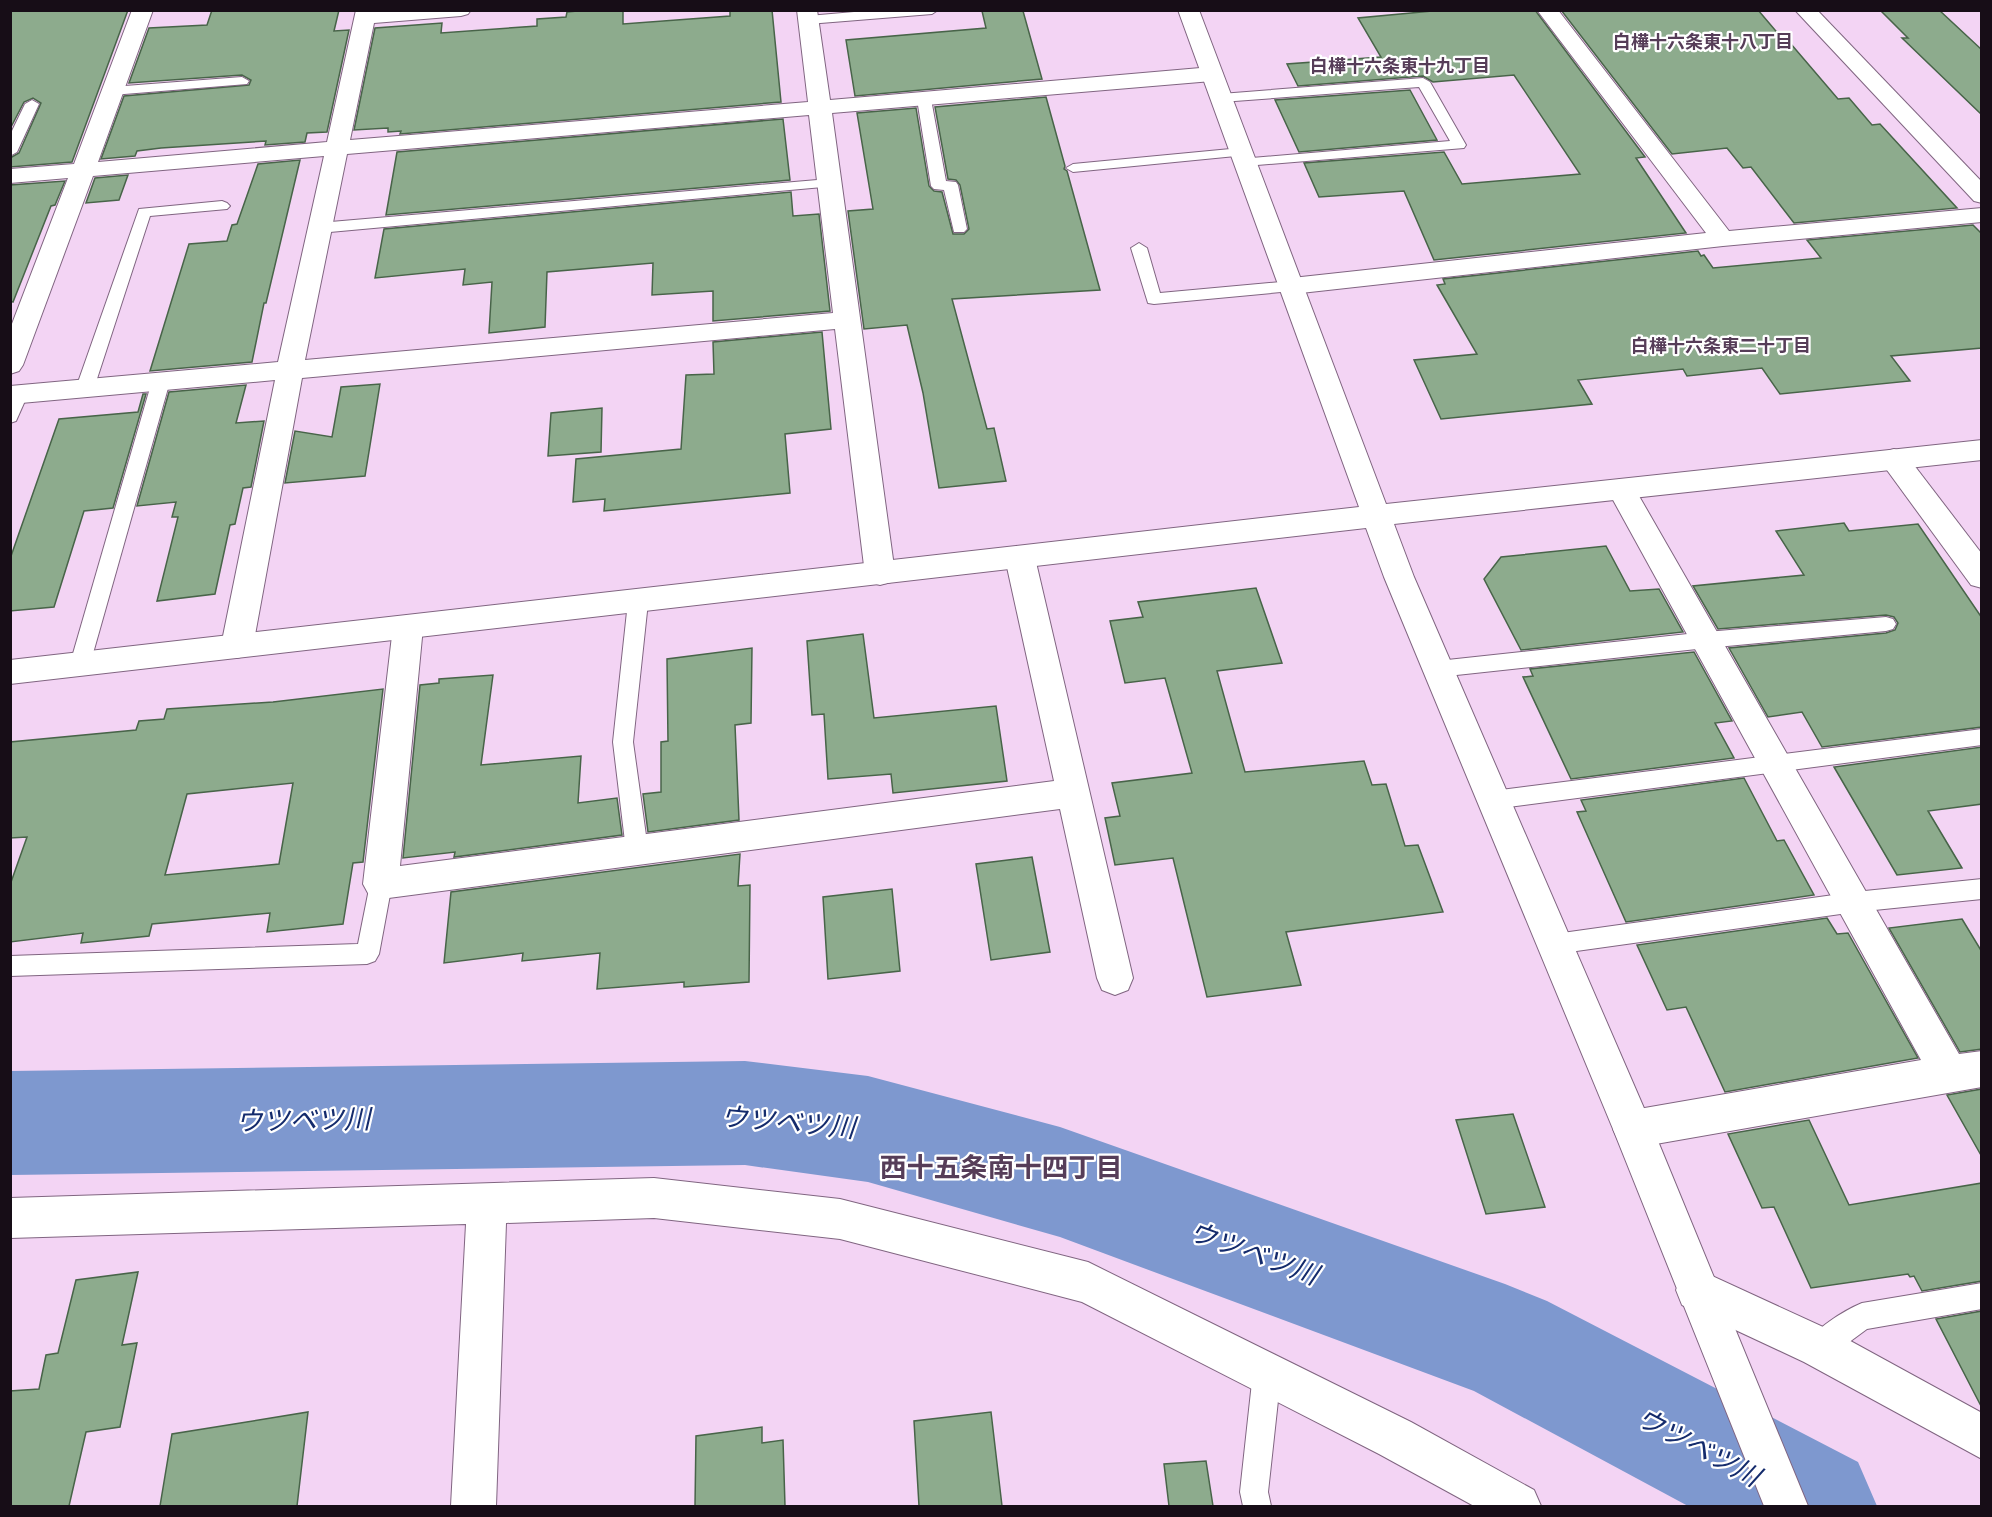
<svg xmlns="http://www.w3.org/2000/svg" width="1992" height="1517" font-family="Manrope,'Noto Sans JP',sans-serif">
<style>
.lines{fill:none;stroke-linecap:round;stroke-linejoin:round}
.river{fill:#7e98cf;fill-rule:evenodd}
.building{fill:#8dab8d;stroke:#486449;stroke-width:1.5;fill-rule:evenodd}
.service-casing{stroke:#806581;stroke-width:2}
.minor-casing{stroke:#806581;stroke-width:2}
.tertiary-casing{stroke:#806581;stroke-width:2}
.service{fill:#fff;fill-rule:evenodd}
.minor{fill:#fff;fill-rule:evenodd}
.tertiary{fill:#fff;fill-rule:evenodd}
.labels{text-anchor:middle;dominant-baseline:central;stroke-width:4.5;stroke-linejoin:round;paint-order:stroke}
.far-neighbourhood-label{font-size:18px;font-weight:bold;fill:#563d58;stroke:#fff}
.near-water-label{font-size:27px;font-style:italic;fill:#142b6c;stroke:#fff}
.near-neighbourhood-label{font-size:27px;font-weight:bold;fill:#563d58;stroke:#fff}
</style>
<rect width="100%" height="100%" fill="#f3d4f4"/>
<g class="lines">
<!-- river -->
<polygon class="river" points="745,1061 868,1076 1060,1127 1505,1284 1547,1301 1858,1462 1877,1506 1688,1506 1474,1391 1060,1237 868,1182 745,1165 10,1175 10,1071"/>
</g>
<!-- building -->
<g class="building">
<polygon points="10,10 128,10 72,162 10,167 10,158 19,153 41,103 33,98 24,102 10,129"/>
<polygon points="212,10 339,10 334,31 349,30 327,132 307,133 305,142 265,145 266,141 161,148 137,151 135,156 101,159 124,96 249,85 251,80 242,75 129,83 149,28 207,25"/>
<polygon points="588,10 623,10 623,24 730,16 730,10 772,10 781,102 400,134 401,131 388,132 388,128 354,130 375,28 442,23 441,33 537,26 537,19 566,17 567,12"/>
<polygon points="1443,10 1535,10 1645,157 1636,158 1686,233 1434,260 1404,191 1319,197 1304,163 1444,152 1462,184 1580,174 1514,75 1433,82 1423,76 1298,86 1287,64 1381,57 1358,18"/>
<polygon points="1561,10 1758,10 1781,37 1785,37 1838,99 1849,98 1872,125 1880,124 1957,208 1794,223 1751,167 1743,168 1727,148 1672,154"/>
<polygon points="1880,10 1939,10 1982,50 1982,115 1902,38 1908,38"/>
<polygon points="982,11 1023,11 1042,79 855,96 846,40 986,28"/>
<polygon points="1410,90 1437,140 1299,152 1275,100"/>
<polygon points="1046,97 1065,166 1064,169 1067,171 1100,290 952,299 987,429 994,428 1006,481 939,488 923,393 907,325 864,329 848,211 873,209 857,113 916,108 929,186 934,191 942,192 953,234 964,234 969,229 960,185 956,180 948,179 935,107"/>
<polygon points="783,119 790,180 386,215 397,152"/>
<polygon points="300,160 266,303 264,303 252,362 150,371 189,244 227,241 232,225 237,224 258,164"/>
<polygon points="128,175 119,200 86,203 95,178"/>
<polygon points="65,181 55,205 51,206 13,302 10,301 10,185"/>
<polygon points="791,192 793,216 819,214 830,311 713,321 713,291 652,295 653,263 547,272 545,327 489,333 492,282 463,285 465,269 375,278 384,229"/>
<polygon points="1973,225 1982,234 1982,348 1891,356 1910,381 1780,394 1762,368 1687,376 1683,369 1578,380 1592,404 1441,419 1414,360 1477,354 1437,285 1445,284 1443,279 1698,251 1701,256 1704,255 1713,268 1821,258 1807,240"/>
<polygon points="822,332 831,429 785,434 790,493 604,511 605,499 573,502 576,459 681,449 686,375 714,374 713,342"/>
<polygon points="380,384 365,476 285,483 295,431 332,437 341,387"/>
<polygon points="246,385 236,423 264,421 251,487 243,488 235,524 230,525 215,594 157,601 178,517 172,517 176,502 137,506 169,392"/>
<polygon points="143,394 146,394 113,508 84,511 54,607 10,611 10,559 59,419 138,412"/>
<polygon points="602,408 601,452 548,456 551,413"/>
<polygon points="1844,523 1849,531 1918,524 1982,618 1982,727 1822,747 1802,712 1768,717 1729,648 1886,633 1895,630 1898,623 1894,617 1886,615 1718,629 1693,586 1804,575 1776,531"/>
<polygon points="1606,546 1630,591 1659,589 1683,632 1521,650 1484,579 1501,557"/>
<polygon points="1256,588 1282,663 1217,671 1245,772 1364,761 1372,785 1386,784 1405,846 1418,845 1443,912 1286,932 1301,985 1207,997 1173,858 1115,865 1105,818 1120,816 1112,783 1192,773 1165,678 1125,683 1110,621 1143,617 1138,602"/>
<polygon points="863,634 874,718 996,706 1007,781 893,793 891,774 828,779 824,714 812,715 807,641"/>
<polygon points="752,648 751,723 735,725 739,820 648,832 643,794 661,792 661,742 668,741 667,659"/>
<polygon points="1694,652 1732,721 1715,723 1734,758 1571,779 1523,677 1533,676 1530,669"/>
<polygon points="493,675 481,765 581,756 578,803 617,798 622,835 454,857 455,852 403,858 420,685 439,683 439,679"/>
<path d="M383,689L363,862L353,863L343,924L267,932L270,913L152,924L149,936L81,943L83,933L10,942V885L27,837L10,838V742L136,730L139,721L164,719L167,709L273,702ZM293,783L279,864L165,875L187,794Z"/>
<polygon points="1982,747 1982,804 1928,811 1962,868 1897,875 1834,767"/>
<polygon points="1744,778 1777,841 1784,840 1814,895 1626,922 1577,812 1586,811 1581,800"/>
<polygon points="740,854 738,886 750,885 749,982 684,987 684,982 597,989 600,953 522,961 523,953 444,963 451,892"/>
<polygon points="1032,857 1050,952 991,960 976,864"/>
<polygon points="892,889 900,971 828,979 823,897"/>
<polygon points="1827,918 1837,934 1848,933 1918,1058 1725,1092 1686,1007 1667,1010 1637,945"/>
<polygon points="1962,919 1982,952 1982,1049 1960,1052 1889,928"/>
<polygon points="1982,1089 1982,1157 1947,1095"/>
<polygon points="1513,1114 1545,1207 1486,1214 1456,1120"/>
<polygon points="1809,1120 1849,1205 1982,1183 1982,1281 1922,1291 1914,1276 1910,1277 1908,1274 1811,1288 1774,1207 1762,1208 1728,1134"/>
<polygon points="138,1272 122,1345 137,1343 120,1427 86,1432 69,1506 10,1506 10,1391 39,1389 46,1355 58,1353 76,1280"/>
<polygon points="1982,1311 1982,1408 1936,1319"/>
<polygon points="308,1412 297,1506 160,1506 172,1434"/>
<polygon points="991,1412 1002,1506 919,1506 914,1421"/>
<polygon points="762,1427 762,1443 783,1440 785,1506 695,1506 696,1436"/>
<polygon points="1206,1461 1213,1506 1169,1506 1164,1464"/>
</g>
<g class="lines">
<!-- service casing -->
<g class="service-casing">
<g id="service">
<polygon points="877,10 938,10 932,14 808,24 801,20 808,16"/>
<polygon points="242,77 249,81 247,84 112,95 105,91 112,87"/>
<polygon points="1423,78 1430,82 1466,145 1464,148 1245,166 1240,165 1238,162 1240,159 1450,141 1419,87 1221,102 1214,98 1221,94"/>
<polygon points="924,95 931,99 946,181 956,182 958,185 967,229 964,232 954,232 944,190 934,189 931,186 917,99"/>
<polygon points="32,100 39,104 17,152 10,156 10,135 25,104"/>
<polygon points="1241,148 1246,149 1248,152 1246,155 1073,172 1066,168 1073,164"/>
<polygon points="829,179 834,180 836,183 834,186 319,233 311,228 319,223"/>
<polygon points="222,201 227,203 230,206 227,209 150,216 94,388 91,392 79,392 76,388 139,209"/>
<polygon points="1139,243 1147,248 1160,293 1292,281 1300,286 1292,291 1154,304 1148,303 1131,248"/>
<polygon points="161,375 167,377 170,381 90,664 87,670 80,672 73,670 70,664 152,381 155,377"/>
<polygon points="19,388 25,390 28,394 16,421 10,423 10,394 13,390"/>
<polygon points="638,595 645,597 648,602 633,742 648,850 645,857 637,859 629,857 626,850 613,742 628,602 631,597"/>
<polygon points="1886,617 1893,619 1896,624 1893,629 1886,631 1706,648 1438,677 1431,675 1428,669 1431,663 1438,661 1706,632"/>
<polygon points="1982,729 1982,745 1493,809 1485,806 1482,800 1485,794 1493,791"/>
<polygon points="381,874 389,877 392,884 379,954 375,961 367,964 10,976 10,956 358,944 370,884 373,877"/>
<polygon points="1982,879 1982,899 1855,912 1555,954 1547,951 1544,944 1547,937 1555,934 1855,892"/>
<path d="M1982,1283V1309L1867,1329L1829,1357L1819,1361L1809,1357L1805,1347C1812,1330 1845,1310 1862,1303Z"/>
<polygon points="1267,1359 1277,1363 1281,1373 1268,1492 1271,1506 1243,1506 1240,1492 1253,1373 1257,1363"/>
</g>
</g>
<!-- minor casing -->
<g class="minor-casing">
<g id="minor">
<path d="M132,10H153L98,162L327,142L356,10H471L468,14L461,16L374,23L350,140L808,102L797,10H817L830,100L1212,67L1220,69L1223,74L1220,79L1212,81L832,113L895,574L891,582L880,585L869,582L865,574L835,329L302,378L253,646L248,655L237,658L226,655L221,646L275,380L10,404V386L278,362L324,156L93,176L23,365L19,371L10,374V329L68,178L10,183V169L74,164ZM809,115L833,313L305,360L347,154Z"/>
<polygon points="1537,10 1558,10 1729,231 1982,208 1982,222 1723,246 1292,294 1283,292 1279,286 1283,280 1292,278 1706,233"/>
<polygon points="1795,10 1817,10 1982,182 1982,203 1974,201"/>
<polygon points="1894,449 1904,452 1982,554 1982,588 1971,585 1884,466 1880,459 1884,452"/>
<polygon points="1621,479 1631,482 1959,1054 1982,1051 1982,1087 1633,1148 1619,1142 1613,1129 1619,1116 1633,1110 1921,1060 1607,489 1611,482"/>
<polygon points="1020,547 1031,550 1035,558 1133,978 1128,990 1115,995 1102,990 1097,978 1060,809 381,899 369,895 363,884 393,627 397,619 408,615 419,619 423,627 400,866 1054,781 1005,558 1009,550"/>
<polygon points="654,1178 840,1199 1088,1262 1411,1422 1534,1490 1541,1506 1474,1506 1379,1454 1082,1302 840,1239 654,1218 506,1223 496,1506 451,1506 466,1224 10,1238 10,1198"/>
<polygon points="1697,1269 1834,1332 1982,1413 1982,1459 1804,1362 1682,1305 1676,1290 1682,1275"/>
</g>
</g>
<!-- tertiary casing -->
<g class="tertiary-casing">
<polygon id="tertiary" points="1178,10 1199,10 1386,504 1982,440 1982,460 1394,524 1414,577 1653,1129 1808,1506 1764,1506 1613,1129 1384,577 1366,528 10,684 10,660 1359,507"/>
</g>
<!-- service -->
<use href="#service" class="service"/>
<!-- minor -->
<use href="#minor" class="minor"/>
<!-- tertiary -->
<use href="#tertiary" class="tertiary"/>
</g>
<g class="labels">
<!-- far-neighbourhood labels -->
<g class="far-neighbourhood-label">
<text x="1703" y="41">白樺十六条東十八丁目</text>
<text x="1400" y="65">白樺十六条東十九丁目</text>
<text x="1721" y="345">白樺十六条東二十丁目</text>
</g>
<!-- near-water labels -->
<g class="near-water-label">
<text transform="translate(303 1119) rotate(-1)">ウツベツ川</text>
<text transform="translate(788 1121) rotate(5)">ウツベツ川</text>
<text transform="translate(1254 1252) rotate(20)">ウツベツ川</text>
<text transform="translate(1699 1446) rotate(28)">ウツベツ川</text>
</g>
<!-- near-neighbourhood labels -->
<g class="near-neighbourhood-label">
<text x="1001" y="1166">西十五条南十四丁目</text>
</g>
</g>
<!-- border -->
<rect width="1992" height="1517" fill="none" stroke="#170d17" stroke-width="24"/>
</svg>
